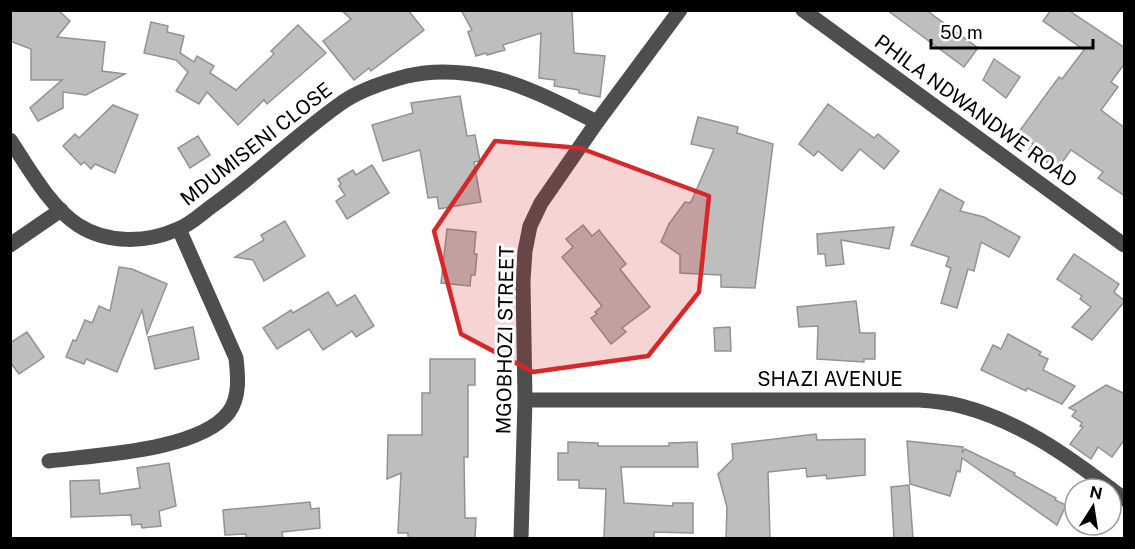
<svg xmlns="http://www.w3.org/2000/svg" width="1135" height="549" font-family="'Public Sans',sans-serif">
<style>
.building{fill:#bebebe;stroke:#929292;stroke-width:1.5}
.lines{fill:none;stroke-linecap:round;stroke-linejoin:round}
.minor{stroke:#4e4e4e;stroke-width:15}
.marked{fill:#d62828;fill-opacity:0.2;stroke:#d62828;stroke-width:4.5;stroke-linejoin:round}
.labels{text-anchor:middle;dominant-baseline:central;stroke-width:6;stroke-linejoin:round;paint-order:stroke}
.street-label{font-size:20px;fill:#000;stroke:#fff}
</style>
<rect width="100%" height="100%" fill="#fff"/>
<!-- building -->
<g class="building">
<polygon points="10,10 58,10 70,21 57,37 105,42 102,71 125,74 86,95 63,92 63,108 38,121 30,108 62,80 31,80 31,49 10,41"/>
<polygon points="341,10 408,10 424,30 371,71 369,68 354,80 323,41 351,19"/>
<polygon points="461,10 572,10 574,53 605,56 600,97 579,93 579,90 554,86 555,80 539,78 541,33 503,45 505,50 487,55 486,53 476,56 468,32 472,30"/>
<polygon points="887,10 926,10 978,48 964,67"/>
<polygon points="1051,10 1068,10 1125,48 1125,63 1111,82 1118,87 1101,110 1125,128 1125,196 1098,178 1103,172 1071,150 1057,169 1029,150 1033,144 1018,133 1059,77 1062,79 1084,50 1043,21"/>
<polygon points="151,22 168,26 167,32 184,36 180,53 194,62 197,56 214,66 210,73 236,90 274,54 271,51 298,25 326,53 267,104 264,100 238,125 207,92 199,104 176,91 188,72 176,60 144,53"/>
<polygon points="994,59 1020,77 1006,98 983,80"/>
<polygon points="460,96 467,136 475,135 480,161 474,162 481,202 439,209 437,197 428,198 420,150 383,161 372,125 413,113 411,103"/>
<polygon points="828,104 874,138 878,134 899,151 884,169 860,149 842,171 818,151 814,156 799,144"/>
<polygon points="113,105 138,115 115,173 95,164 91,169 84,162 81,165 63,146 75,134 79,138"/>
<polygon points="698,117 738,127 737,133 773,144 755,288 721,287 721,275 680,273 680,255 661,242 669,224 685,202 690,203 692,200 714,149 691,144"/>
<polygon points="198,136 210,155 190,168 178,148"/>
<polygon points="372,165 389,193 347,219 336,201 345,195 339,186 341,184 338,179 353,170 356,175"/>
<polygon points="940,189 964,202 960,211 984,217 1020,237 1009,257 981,242 974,271 968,269 957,308 941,303 951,268 946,266 949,257 911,245"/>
<polygon points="285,221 305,256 264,281 253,260 235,257 264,240 261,235"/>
<polygon points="583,225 592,236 599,230 626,264 620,269 650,307 622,328 626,332 611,344 591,318 597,314 595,312 602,306 562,257 573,247 566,239"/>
<polygon points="894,227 889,249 841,240 844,264 826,266 825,254 818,254 817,234"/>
<polygon points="447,229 476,232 474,254 477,254 475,275 471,275 470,286 441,283"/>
<polygon points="1074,254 1119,284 1114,292 1125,301 1092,340 1072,327 1091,307 1080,299 1082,296 1057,279"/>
<polygon points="119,267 132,269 167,284 147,334 142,310 117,372 86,359 84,364 66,357 73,340 76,341 85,320 92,323 99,306 110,311"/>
<polygon points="328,292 337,306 355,295 374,326 356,337 352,331 323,350 309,329 277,349 263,328 291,310 293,313"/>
<polygon points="856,301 860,333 875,333 875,359 864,359 864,362 817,359 818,326 799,327 797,307"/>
<polygon points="193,327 199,359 155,369 148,337"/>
<polygon points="730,327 731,351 715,351 714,328"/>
<polygon points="27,332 44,357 19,374 10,362 10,343"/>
<polygon points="1008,334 1041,352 1039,355 1048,359 1043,370 1075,386 1062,404 1027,388 1026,391 981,370 993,345 1001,349"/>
<polygon points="430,359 475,359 475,385 468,385 468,457 464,457 465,518 476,518 475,538 408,538 408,533 398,533 401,473 387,479 388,435 422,435 422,393 430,393"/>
<polygon points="1106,385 1125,394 1125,439 1112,457 1098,447 1091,459 1070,444 1083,427 1080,426 1082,423 1072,416 1076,411 1069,408"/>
<polygon points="816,434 817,440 865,439 865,475 827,479 826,475 807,477 806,468 768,472 770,538 726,538 727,507 718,474 733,459 732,444"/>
<polygon points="907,441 963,447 962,453 965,449 1015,473 1014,475 1056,498 1055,500 1066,505 1057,525 962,458 960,472 957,471 950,496 910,484"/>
<polygon points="568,442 598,443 598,446 669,446 669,443 697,442 698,467 621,467 624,503 673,506 673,503 693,503 693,533 654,532 654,538 604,538 606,489 579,488 579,480 558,480 558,453 568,453"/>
<polygon points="169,463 176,506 159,511 161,526 142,528 141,524 132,525 131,515 71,517 70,481 99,480 100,494 140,488 137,468"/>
<polygon points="909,485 913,538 894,538 891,487"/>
<polygon points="310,502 311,509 319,508 320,528 282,532 283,538 246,538 246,534 225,535 223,510"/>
</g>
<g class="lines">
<!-- minor -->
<g class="minor">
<polyline points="803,10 1124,245"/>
<path d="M10,140C28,167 50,207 78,225C107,244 147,243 178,229C190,225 201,214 212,206C256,175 295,136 340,104C359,90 384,82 407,76C445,67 491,74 527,89C551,98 574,111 597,122"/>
<polyline points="10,245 61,210"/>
<path d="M525,400H919C933,401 947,402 961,406C1018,421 1064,453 1111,489"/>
<path d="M49,461C95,455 200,451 229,412C240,397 238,376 236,358L179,229"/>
<polyline points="1111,489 1124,499"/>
<polyline points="521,538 525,400 523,281 525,251 530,226 541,203 597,122 680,10"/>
</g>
</g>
<!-- marked area -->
<path class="marked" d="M495,141L580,148L709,196L699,292L648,356L533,372L461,334L434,231Z"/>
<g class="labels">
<!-- street labels -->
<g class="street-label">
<text transform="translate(976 111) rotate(36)">PHILA NDWANDWE ROAD</text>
<text transform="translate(256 144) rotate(-38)">MDUMISENI CLOSE</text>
<text transform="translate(505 340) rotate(-89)">MGOBHOZI STREET</text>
<text x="830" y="379">SHAZI AVENUE</text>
</g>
</g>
<!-- border -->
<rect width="1135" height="549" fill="none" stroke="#000000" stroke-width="24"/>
<!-- north arrow -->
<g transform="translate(1093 507) rotate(12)"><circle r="28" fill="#ffffff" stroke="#999999" stroke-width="1.5"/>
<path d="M0-4.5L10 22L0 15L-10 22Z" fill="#000000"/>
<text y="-9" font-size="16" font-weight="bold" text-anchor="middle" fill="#000000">N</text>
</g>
<!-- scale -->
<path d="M931 39v9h162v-9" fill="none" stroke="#000000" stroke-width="3"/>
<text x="940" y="39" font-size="18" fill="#000000" stroke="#ffffff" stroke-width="4.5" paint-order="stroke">50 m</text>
</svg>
